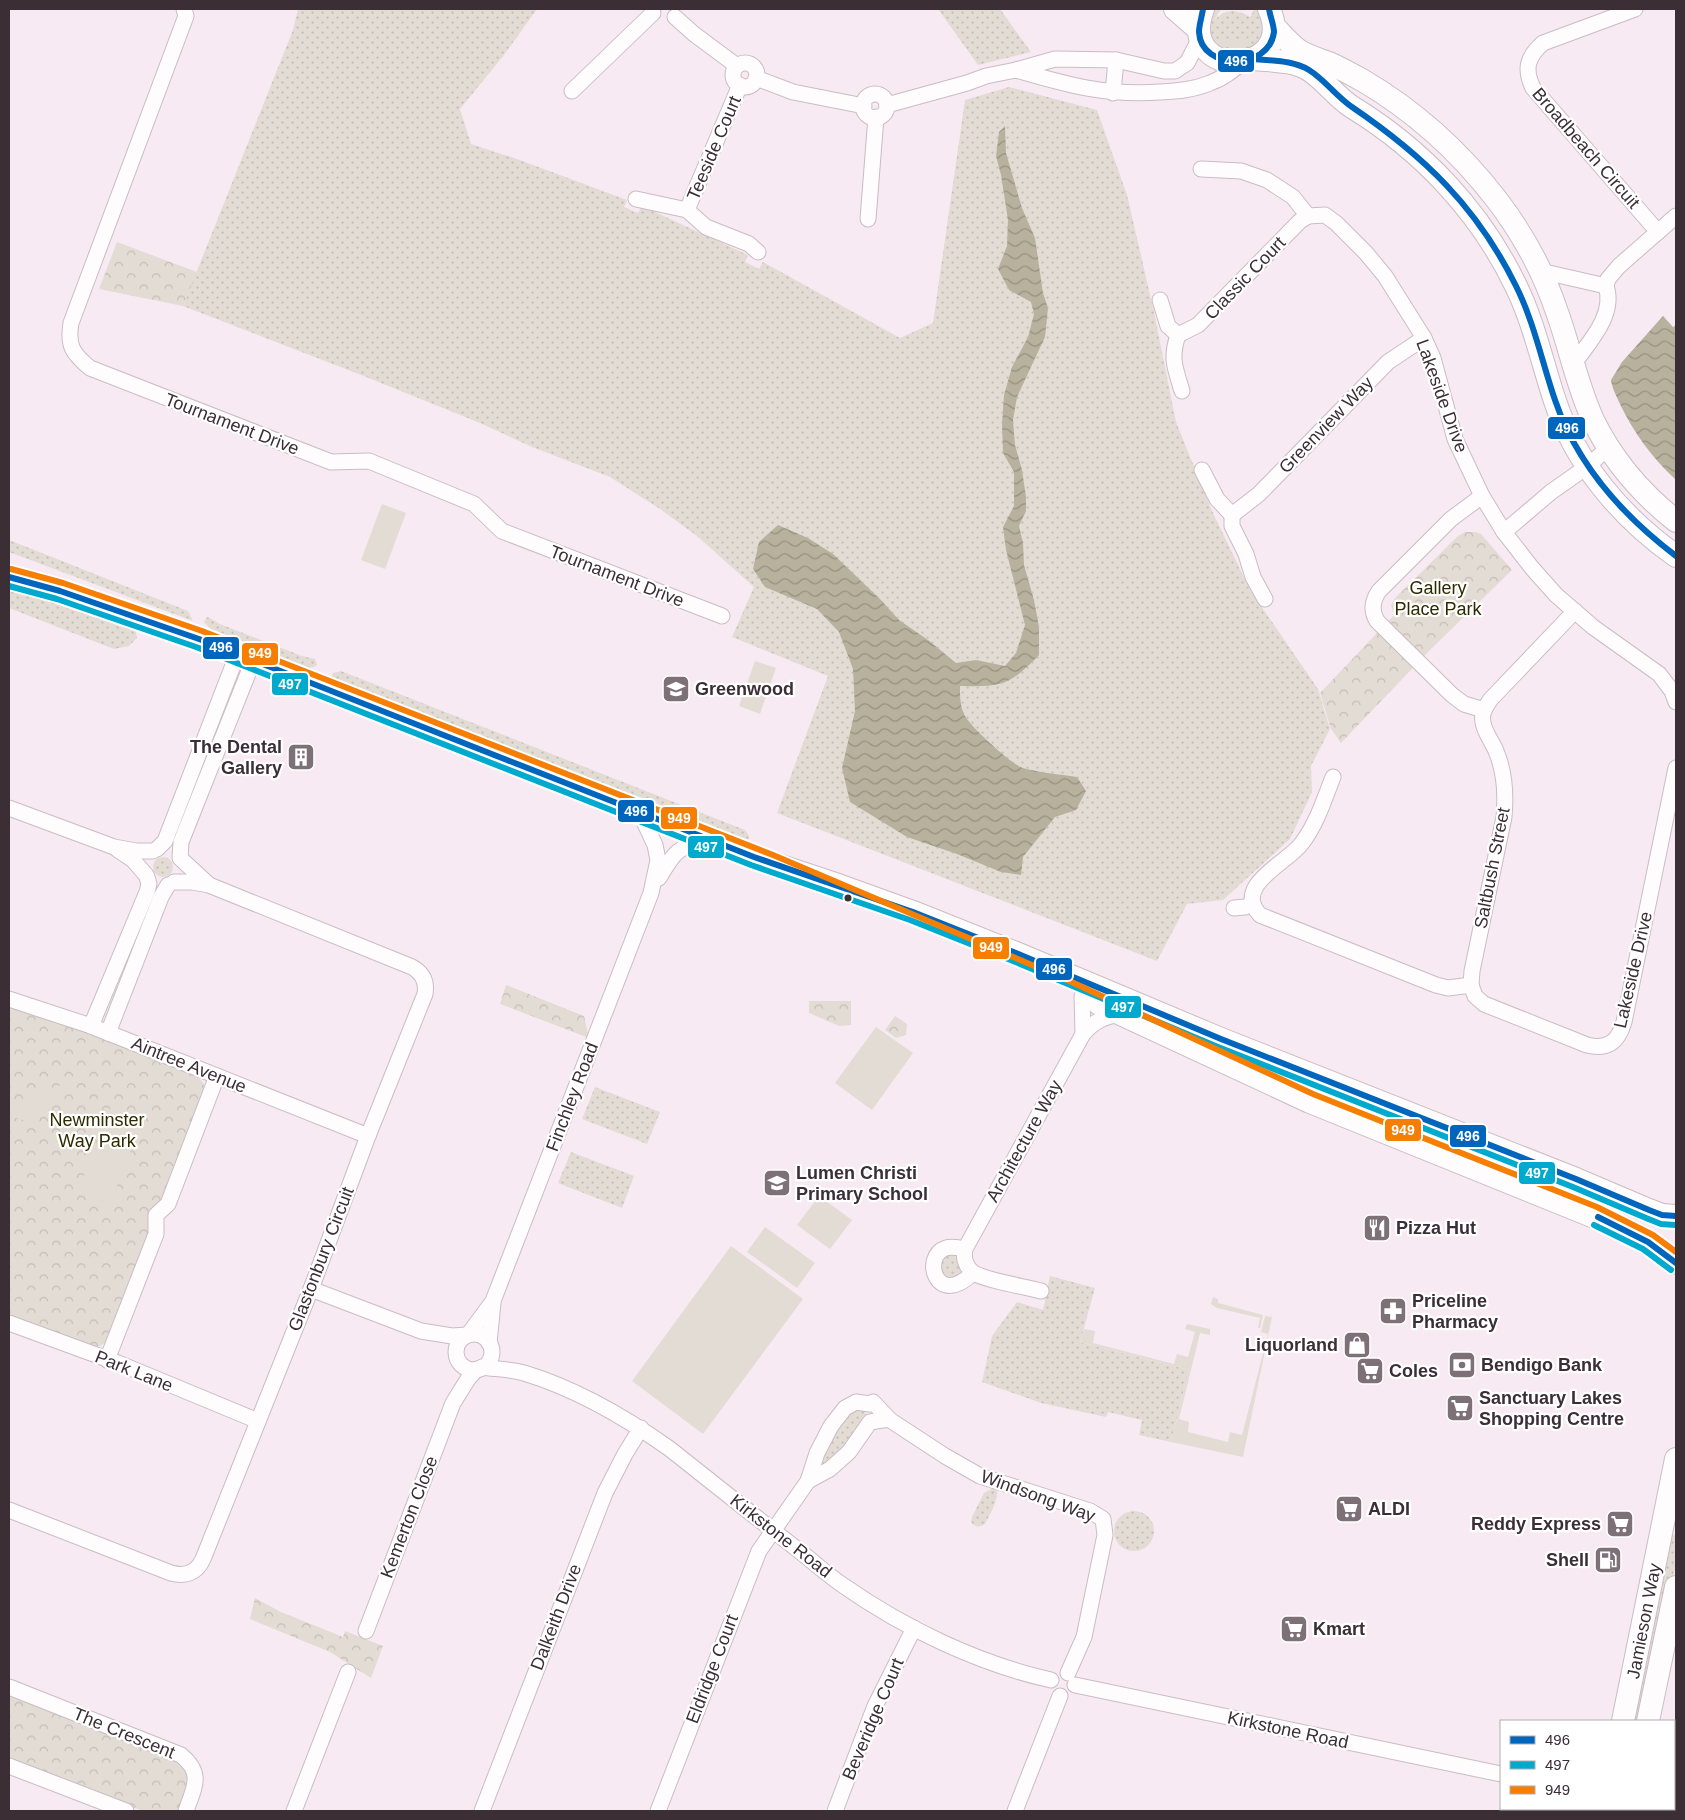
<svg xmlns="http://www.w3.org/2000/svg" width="1685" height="1820" font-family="Helvetica,sans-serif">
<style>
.grass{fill:url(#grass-dots)}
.park{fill:url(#park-crowns)}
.garden{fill:#e3dcd4}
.water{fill:url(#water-waves)}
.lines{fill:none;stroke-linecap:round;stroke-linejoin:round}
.street-casing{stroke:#c9bcc3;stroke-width:17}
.secondary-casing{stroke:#c9bcc3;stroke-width:24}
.street{stroke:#fefcfd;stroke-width:15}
.secondary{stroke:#fefcfd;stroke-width:22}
.bus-1-casing{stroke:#fff;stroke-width:10}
.bus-2-casing{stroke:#fff;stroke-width:10}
.bus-3-casing{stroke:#fff;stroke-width:10}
.bus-1{stroke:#0065bd;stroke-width:6}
.bus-2{stroke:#00a9ce;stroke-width:6}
.bus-3{stroke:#f57e03;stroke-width:6}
.bus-dot{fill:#3b2e35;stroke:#fff;stroke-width:2}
.labels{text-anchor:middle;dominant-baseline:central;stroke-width:4.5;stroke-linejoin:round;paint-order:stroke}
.street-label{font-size:18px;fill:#3b2e35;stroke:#fff}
.park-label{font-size:18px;fill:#2e2a00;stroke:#fff}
.poi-label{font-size:18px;font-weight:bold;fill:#3b2e35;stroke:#fff;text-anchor:start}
.line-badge{stroke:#fff;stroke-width:2}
.badge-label{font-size:14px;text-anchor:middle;font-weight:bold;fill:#fff}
</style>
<defs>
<pattern id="grass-dots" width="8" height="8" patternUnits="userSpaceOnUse" patternTransform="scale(1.25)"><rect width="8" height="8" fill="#e3dcd4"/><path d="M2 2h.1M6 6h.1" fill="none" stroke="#c4bdb7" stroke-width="1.8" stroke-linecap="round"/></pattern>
<pattern id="park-crowns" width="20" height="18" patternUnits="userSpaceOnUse" patternTransform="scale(1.25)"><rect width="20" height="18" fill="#e3dcd4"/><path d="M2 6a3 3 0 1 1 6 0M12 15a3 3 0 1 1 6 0" fill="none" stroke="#c4bdb7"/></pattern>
<pattern id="water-waves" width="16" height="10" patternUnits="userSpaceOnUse" patternTransform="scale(1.25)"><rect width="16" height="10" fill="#b7b19d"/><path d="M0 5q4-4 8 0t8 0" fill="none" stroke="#969081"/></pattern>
</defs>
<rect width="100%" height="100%" fill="#f8eaf2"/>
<!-- grass -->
<g class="grass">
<polygon points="298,9 537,9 504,55 460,109 471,144 517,159 627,200 624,207 638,213 642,206 748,255 745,262 759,269 763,262 900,338 933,323 965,100 1009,87 1097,110 1127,195 1154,312 1176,422 1212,511 1250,590 1318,689 1330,729 1311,766 1312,792 1290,839 1223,900 1187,904 1157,961 777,813 828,676 732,637 754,587 697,536 660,509 610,477 532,447 480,423 361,375 183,306 293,30"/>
<polygon points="938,9 1000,9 1031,52 978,65"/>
<path d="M1212,9H1221L1214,21C1225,8 1237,9 1250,17L1254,10L1252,9H1260L1265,26L1259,43L1235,55L1211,41L1210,12Z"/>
<polygon points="9,540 188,611 193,621 9,552"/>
<polygon points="9,585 135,628 137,638 129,646 114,649 9,608"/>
<polygon points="208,617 220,624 302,656 315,659 317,665 311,668 304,667 211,629 204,622 206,618"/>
<polygon points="341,671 745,830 748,834 749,838 745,842 415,715 331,678 333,673"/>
<circle cx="163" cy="867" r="10"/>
<polygon points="1233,1055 1257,1061 1348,1104 1460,1148 1474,1157 1353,1113"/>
<polygon points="595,1087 660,1112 647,1144 582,1119"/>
<polygon points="571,1152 634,1176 622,1208 558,1183"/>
<polygon points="950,1253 958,1258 963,1273 959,1279 942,1276 939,1261"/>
<polygon points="1050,1276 1095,1288 1080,1342 1189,1370 1171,1442 1139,1435 1142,1420 1108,1412 1106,1417 1041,1403 982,1382 992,1336 1017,1302 1043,1310"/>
<polygon points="854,1410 862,1410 867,1414 867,1424 821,1469 828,1445 850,1413"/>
<path d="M993,1488L997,1490C998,1502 990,1514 985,1524C980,1527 975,1528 971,1522L972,1517L984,1493Z"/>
<circle cx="1134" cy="1531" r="20"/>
<polygon points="1672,1534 1676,1536 1676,1563 1643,1721 1630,1721"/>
</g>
<!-- park -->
<g class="park">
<polygon points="117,242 197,272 183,306 99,289"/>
<polygon points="1465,532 1476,532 1481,534 1512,570 1429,651 1341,743 1331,729 1320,693 1394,615 1391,605 1396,597 1458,536"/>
<polygon points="506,985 584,1016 589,1038 500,1004"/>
<polygon points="809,1001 851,1001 851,1025 839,1026 809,1013"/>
<path d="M9,1002L196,1075C201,1079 204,1083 205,1090L108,1341L100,1346H88L9,1315Z"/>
<polygon points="895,1016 907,1024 906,1035 896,1038 885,1030"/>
<polygon points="255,1598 281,1612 343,1637 345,1631 383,1646 371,1678 330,1652 250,1619"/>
<path d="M9,1694L174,1758C177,1760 182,1762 184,1765C195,1776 187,1801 179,1811H143L9,1760Z"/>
</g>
<!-- garden -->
<g class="garden">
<path d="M1259,28C1254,49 1231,56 1217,39L1222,36C1237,45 1249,41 1259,28Z"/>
<polygon points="382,504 406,513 385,569 361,560"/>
<polygon points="755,661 776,668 760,714 739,706"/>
<polygon points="876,1027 913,1053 872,1110 835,1083"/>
<polygon points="69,1082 68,1094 28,1122 9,1115 9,1105 14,1102"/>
<polygon points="110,1108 143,1120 110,1203 78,1191"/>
<polygon points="819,1196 852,1220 830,1249 797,1225"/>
<polygon points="765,1227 815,1263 797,1288 747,1252"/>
<polygon points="731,1246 803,1299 703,1434 632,1381"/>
<polygon points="1213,1297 1218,1299 1218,1303 1263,1315 1260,1328 1258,1328 1260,1318 1217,1308 1211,1304"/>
<polygon points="1265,1316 1272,1317 1243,1457 1171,1442 1189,1370 1080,1342 1084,1329 1095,1331 1093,1343 1174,1364 1177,1354 1188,1357 1195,1332 1185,1329 1187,1324 1210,1329 1210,1335 1200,1333 1179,1419 1189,1422 1188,1432 1228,1442 1230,1432 1242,1435 1268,1334 1261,1332"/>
</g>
<!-- water -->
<g class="water">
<path d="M1005,126L1006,153L1022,208L1035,238L1043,293L1048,308L1045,337L1017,397L1013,420L1015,445L1022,470L1026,497V511L1019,526L1023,543L1024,565L1034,600L1039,627V655C1009,686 1002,687 960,686C960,697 960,707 965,716C970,726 1012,765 1023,768C1040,773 1059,774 1077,777L1086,791L1076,810L1055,817L1023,857L1021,875L1001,872L957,854L907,837L850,802L842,768L855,711L853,669L839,632L817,609L765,587L753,569L759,542L778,525L808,538L833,554L880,599L899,620L928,640L956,663L976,660L1005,666L1016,653L1025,625L1006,550L1003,527L1014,506V472L1003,453L1002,424L1004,395L1012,367L1028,337L1034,314L1031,302L1009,290L998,269L1007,246L1008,220L1001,175L996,156L999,132Z"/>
<path d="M1663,316L1673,327L1676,325V480C1652,458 1633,432 1619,402C1616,395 1612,388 1611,380L1622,362Z"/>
</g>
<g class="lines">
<!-- street casing -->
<g class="street-casing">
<g id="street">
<path d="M184,9L186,16L71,323C67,346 73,354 90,368L331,462L369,461L474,504L502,531L722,616"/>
<path d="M1635,9L1543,43C1527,57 1524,69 1533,88L1658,232"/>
<polyline points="675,17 694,34 737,66"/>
<circle cx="745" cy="75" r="12"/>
<path d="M1016,70C1067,85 1107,96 1160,92C1178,91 1193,90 1210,83C1222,79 1232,71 1242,63"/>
<polyline points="756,78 793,92 864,106"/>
<polyline points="572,91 653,13"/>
<polyline points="1113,93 1116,60"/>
<circle cx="875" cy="106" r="12"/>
<polyline points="887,105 967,83 986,76 1016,70 1055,59 1116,60 1164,71 1175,71 1187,63 1201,36"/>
<polyline points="1201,169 1241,171 1267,180 1293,197 1308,216 1325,215 1336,223 1366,253 1385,276 1424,338 1433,358 1455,439 1482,496 1504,532 1532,568 1556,595 1593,627 1659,674 1672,691 1676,702"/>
<polyline points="636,199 687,210 706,227 749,244 758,252"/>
<polyline points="687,210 740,85"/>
<polyline points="868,219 876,117"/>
<path d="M1540,271L1606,286C1616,315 1588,343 1573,365"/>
<polyline points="1606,286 1608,279 1619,266 1676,216"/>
<polyline points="1160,300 1168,326 1178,335"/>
<polyline points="1178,335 1198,325 1300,221 1308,216"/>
<path d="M1178,335C1170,359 1175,367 1182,391"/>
<polyline points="1202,470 1217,499 1232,515 1232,526 1246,554 1253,577 1265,599"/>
<path d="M1482,496L1451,519L1379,591C1372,601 1371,611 1377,621L1452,695L1464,704L1484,710"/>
<polyline points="1232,515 1259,494 1388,362 1424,338"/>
<polyline points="1504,532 1551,492 1588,466 1609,447"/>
<path d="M1333,777C1324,800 1317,823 1302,843C1288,863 1232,885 1260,915L1436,985L1448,988L1471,985L1475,996L1484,1004L1587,1045C1608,1050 1618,1042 1624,1022L1676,768"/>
<polyline points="9,808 114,847 136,851 153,851"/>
<polyline points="157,849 165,841 237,655"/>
<polyline points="118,850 133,860 146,875"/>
<polyline points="180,858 181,842 253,661"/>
<polyline points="181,859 208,884"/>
<path d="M659,878C675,851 677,848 708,838"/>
<polyline points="1234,908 1245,907 1253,904"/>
<path d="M1471,985L1472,971L1504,817C1506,795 1505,772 1496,751C1492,741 1484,732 1483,722C1481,713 1486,707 1490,700L1575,611"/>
<polyline points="1082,996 1083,1034"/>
<polyline points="9,999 91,1026 368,1136"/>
<polyline points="91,1026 147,892 149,884 147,877"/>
<polyline points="108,1033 161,897 168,885"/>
<path d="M965,1249C959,1248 952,1246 946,1248C921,1256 936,1309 973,1273"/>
<polyline points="311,1289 421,1331 452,1336 467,1335"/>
<path d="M1041,1291C1027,1287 984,1280 974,1273C966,1268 963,1258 965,1249L1083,1034C1094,1021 1104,1017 1120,1014"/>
<polyline points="9,1323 118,1363 258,1421"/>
<circle cx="474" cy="1352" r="18"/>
<polyline points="468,1335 493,1301 651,893 658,860 655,845 639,811"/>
<polyline points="489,1343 493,1303"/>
<polyline points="107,1360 156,1234 156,1215 168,1204 217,1076"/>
<path d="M482,1367C495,1369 510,1369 524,1373C577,1389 625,1417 670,1449C714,1484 758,1519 802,1553C816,1564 829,1576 844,1586C904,1628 979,1664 1051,1680"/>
<polyline points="808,1481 830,1469 849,1452 870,1422 889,1419"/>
<path d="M9,1510L171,1573C185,1577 197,1573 203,1559L311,1289L368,1136L425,994C427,982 423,973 412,967L209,885L192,882H174"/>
<polyline points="366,1631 453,1403 468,1379 477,1369"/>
<polyline points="1075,1685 1501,1774"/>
<path d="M9,1687L181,1755C204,1774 194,1787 186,1811"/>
<polyline points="9,1766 126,1811"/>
<polyline points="294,1811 348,1672"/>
<polyline points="482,1811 605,1493 625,1454 641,1428"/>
<polyline points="658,1811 759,1551 808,1481 817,1453 831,1426 845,1408 856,1402 870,1404 873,1402 890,1420 945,1456 980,1476 1090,1511 1103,1519 1105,1535 1084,1637 1068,1673"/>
<polyline points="835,1811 875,1706 914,1628"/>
<polyline points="1015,1811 1060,1696"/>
</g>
</g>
<!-- secondary casing -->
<g class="secondary-casing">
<g id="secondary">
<polyline points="1175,9 1199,30"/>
<path d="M1203,9C1176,83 1299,76 1269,9"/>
<path d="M1274,26C1281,34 1289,43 1298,50C1307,56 1318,59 1329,63C1340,68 1351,74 1362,80C1415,111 1460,152 1497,200C1522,233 1544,273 1557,312C1570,348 1577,385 1593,420C1612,459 1642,494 1676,521"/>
<path d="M1254,59C1271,61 1293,60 1309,70C1325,80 1336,97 1352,107C1422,150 1480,211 1516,286C1534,323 1542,362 1555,401C1576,464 1622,518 1676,556"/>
<polyline points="9,577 60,591 199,639 754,857 841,886 913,912 1016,953 1221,1039 1576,1179 1649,1210 1662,1215 1676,1216"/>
<polyline points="1099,1004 1310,1102 1624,1229 1648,1242 1676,1263"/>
<polyline points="1623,1721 1676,1459"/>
<polyline points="1648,1721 1676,1587"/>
<polyline points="1601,1809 1602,1811"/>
<polyline points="1639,1811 1640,1809"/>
</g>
</g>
<!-- street -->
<use href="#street" class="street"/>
<!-- secondary -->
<use href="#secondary" class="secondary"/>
<!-- bus-1 casing -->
<g class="bus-1-casing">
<g id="bus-1">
<path d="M1203,9C1202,16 1199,25 1199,32C1201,71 1269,71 1274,32C1274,25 1270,16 1269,9"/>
<path d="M1254,59C1272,61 1293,60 1309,70C1325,80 1336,96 1352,107C1424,156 1477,207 1516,286C1534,322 1542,362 1555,400C1577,465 1622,515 1676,556"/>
<polyline points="9,577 60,591 199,639 754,857 913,912 1016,953 1221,1039 1576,1179 1649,1210 1662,1215 1676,1216"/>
<polyline points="1598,1217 1648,1242 1676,1263"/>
</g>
</g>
<!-- bus-2 casing -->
<g class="bus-2-casing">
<g id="bus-2">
<polyline points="9,586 57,599 196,647 751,865 910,920 1013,961 1218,1047 1573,1187 1646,1218 1661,1224 1675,1225"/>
<polyline points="1594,1225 1643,1249 1671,1270"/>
</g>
</g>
<!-- bus-3 casing -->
<g class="bus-3-casing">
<polyline id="bus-3" points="11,569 63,583 202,631 773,855 1065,979 1313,1094 1597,1207 1653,1235 1676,1252"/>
</g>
<!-- bus-1 -->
<use href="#bus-1" class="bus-1"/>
<!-- bus-2 -->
<use href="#bus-2" class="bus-2"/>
<!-- bus-3 -->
<use href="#bus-3" class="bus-3"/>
</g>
<!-- icons -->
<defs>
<g id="school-square" transform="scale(1.4375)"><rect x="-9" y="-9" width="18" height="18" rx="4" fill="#7d7077" stroke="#fff"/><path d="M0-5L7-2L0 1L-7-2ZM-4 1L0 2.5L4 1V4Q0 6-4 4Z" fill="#fff"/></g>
<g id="building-square" transform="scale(1.4375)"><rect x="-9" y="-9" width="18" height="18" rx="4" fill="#7d7077" stroke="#fff"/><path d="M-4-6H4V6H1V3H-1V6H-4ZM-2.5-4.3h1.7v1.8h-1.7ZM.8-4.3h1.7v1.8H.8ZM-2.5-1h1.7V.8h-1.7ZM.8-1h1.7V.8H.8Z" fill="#fff"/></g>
<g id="restaurant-square" transform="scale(1.4375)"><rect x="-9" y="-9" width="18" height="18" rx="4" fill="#7d7077" stroke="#fff"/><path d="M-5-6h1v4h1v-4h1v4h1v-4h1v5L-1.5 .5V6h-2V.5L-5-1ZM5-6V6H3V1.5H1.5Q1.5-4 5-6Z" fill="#fff"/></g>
<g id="pharmacy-square" transform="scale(1.4375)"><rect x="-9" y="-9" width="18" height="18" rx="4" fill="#7d7077" stroke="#fff"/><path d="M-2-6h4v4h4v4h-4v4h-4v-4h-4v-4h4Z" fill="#fff"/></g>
<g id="shop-square" transform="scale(1.4375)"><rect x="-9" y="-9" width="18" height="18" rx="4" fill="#7d7077" stroke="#fff"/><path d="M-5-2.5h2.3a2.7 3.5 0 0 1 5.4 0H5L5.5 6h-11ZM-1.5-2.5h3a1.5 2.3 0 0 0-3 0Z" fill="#fff"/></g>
<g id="bank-square" transform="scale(1.4375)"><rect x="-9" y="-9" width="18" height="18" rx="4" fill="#7d7077" stroke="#fff"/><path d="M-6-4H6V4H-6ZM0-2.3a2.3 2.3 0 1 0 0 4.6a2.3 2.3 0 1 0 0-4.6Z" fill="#fff"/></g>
<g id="supermarket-square" transform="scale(1.4375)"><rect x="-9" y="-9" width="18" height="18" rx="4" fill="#7d7077" stroke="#fff"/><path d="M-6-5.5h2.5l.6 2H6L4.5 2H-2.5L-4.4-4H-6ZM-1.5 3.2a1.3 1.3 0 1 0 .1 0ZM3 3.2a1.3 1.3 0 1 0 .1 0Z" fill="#fff"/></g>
<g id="fuel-square" transform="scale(1.4375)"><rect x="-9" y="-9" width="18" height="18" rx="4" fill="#7d7077" stroke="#fff"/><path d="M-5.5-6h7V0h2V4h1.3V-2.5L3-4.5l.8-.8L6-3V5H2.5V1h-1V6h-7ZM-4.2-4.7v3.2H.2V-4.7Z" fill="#fff"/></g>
</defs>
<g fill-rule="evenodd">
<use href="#school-square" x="676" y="689"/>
<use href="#building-square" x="301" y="757"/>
<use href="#school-square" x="777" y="1183"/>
<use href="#restaurant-square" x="1377" y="1228"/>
<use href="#pharmacy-square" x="1393" y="1311"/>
<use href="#shop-square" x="1357" y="1345"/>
<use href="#bank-square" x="1462" y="1365"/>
<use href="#supermarket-square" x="1370" y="1371"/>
<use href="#supermarket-square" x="1460" y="1408"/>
<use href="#supermarket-square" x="1349" y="1509"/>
<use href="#supermarket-square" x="1620" y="1524"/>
<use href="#fuel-square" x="1608" y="1560"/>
<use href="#supermarket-square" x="1294" y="1629"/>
</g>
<!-- markers -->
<circle class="bus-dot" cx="848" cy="898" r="4.5"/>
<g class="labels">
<!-- street labels -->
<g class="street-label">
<text transform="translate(714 148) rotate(-67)">Teeside Court</text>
<text transform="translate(1586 148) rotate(49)">Broadbeach Circuit</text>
<text transform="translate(1245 278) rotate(-46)">Classic Court</text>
<text transform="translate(1442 396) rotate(70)">Lakeside Drive</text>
<text transform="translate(232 424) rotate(21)">Tournament Drive</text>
<text transform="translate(1326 425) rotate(-46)">Greenview Way</text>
<text transform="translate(617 576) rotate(21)">Tournament Drive</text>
<text transform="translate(1492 868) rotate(-79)">Saltbush Street</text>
<text transform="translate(1633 970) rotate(-77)">Lakeside Drive</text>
<text transform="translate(189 1065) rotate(22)">Aintree Avenue</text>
<text transform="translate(572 1097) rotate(-69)">Finchley Road</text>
<text transform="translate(1024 1141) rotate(-61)">Architecture Way</text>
<text transform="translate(321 1259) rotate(-69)">Glastonbury Circuit</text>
<text transform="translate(134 1371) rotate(22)">Park Lane</text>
<text transform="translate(1038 1496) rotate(20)">Windsong Way</text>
<text transform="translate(409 1517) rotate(-69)">Kemerton Close</text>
<text transform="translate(781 1536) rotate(38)">Kirkstone Road</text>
<text transform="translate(556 1617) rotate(-69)">Dalkeith Drive</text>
<text transform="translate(1644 1621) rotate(-79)">Jamieson Way</text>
<text transform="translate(712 1669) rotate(-69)">Eldridge Court</text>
<text transform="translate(873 1719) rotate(-67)">Beveridge Court</text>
<text transform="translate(1288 1730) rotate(12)">Kirkstone Road</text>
<text transform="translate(124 1733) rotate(22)">The Crescent</text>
</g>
<!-- park labels -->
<g class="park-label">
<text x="1438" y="588">Gallery<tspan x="1438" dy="21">Place Park</tspan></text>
<text x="97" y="1120">Newminster<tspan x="97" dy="21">Way Park</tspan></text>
</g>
<!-- poi labels -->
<g class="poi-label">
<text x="695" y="689">Greenwood</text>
<text x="282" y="747" text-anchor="end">The Dental<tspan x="282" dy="21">Gallery</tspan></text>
<text x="796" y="1173">Lumen Christi<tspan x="796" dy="21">Primary School</tspan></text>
<text x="1396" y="1228">Pizza Hut</text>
<text x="1412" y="1301">Priceline<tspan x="1412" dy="21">Pharmacy</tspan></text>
<text x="1338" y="1345" text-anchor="end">Liquorland</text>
<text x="1481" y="1365">Bendigo Bank</text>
<text x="1389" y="1371">Coles</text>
<text x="1479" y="1398">Sanctuary Lakes<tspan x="1479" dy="21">Shopping Centre</tspan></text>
<text x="1368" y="1509">ALDI</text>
<text x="1601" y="1524" text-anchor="end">Reddy Express</text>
<text x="1589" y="1560" text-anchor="end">Shell</text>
<text x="1313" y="1629">Kmart</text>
</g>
</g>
<g class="line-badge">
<rect x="1217" y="49" width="38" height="24" rx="5" fill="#0065bd"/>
<rect x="1547" y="416" width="39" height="24" rx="5" fill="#0065bd"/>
<rect x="202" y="636" width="38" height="24" rx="5" fill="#0065bd"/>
<rect x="241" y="642" width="38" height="24" rx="5" fill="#f57e03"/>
<rect x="271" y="672" width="38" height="24" rx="5" fill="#00a9ce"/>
<rect x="617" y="799" width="38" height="24" rx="5" fill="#0065bd"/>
<rect x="660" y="806" width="38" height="24" rx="5" fill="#f57e03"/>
<rect x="687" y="835" width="38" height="24" rx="5" fill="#00a9ce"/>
<rect x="972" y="936" width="38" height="24" rx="5" fill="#f57e03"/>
<rect x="1035" y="957" width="38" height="24" rx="5" fill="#0065bd"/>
<rect x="1104" y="995" width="38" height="24" rx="5" fill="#00a9ce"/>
<rect x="1384" y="1118" width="38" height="24" rx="5" fill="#f57e03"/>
<rect x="1449" y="1124" width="38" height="24" rx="5" fill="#0065bd"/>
<rect x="1518" y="1161" width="38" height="24" rx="5" fill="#00a9ce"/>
</g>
<g class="badge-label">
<text x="1236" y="66">496</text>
<text x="1567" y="433">496</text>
<text x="221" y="652">496</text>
<text x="260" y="658">949</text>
<text x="290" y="689">497</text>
<text x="636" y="816">496</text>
<text x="679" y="823">949</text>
<text x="706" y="852">497</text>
<text x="991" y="952">949</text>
<text x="1054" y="974">496</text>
<text x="1123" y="1012">497</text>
<text x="1403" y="1135">949</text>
<text x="1468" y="1141">496</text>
<text x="1537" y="1178">497</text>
</g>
<!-- border -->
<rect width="1685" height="1820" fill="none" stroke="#3b2e35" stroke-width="20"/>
<!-- legend -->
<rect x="1500" y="1720" width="175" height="90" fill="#ffffff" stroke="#b1abae"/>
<rect x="1510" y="1736" width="25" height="8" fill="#0065bd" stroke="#b1abae"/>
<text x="1545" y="1745" font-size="15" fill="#3b2e35">496</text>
<rect x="1510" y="1761" width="25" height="8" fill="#00a9ce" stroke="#b1abae"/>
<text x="1545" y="1770" font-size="15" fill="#3b2e35">497</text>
<rect x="1510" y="1786" width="25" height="8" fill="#f57e03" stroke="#b1abae"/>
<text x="1545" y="1795" font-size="15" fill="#3b2e35">949</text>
</svg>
